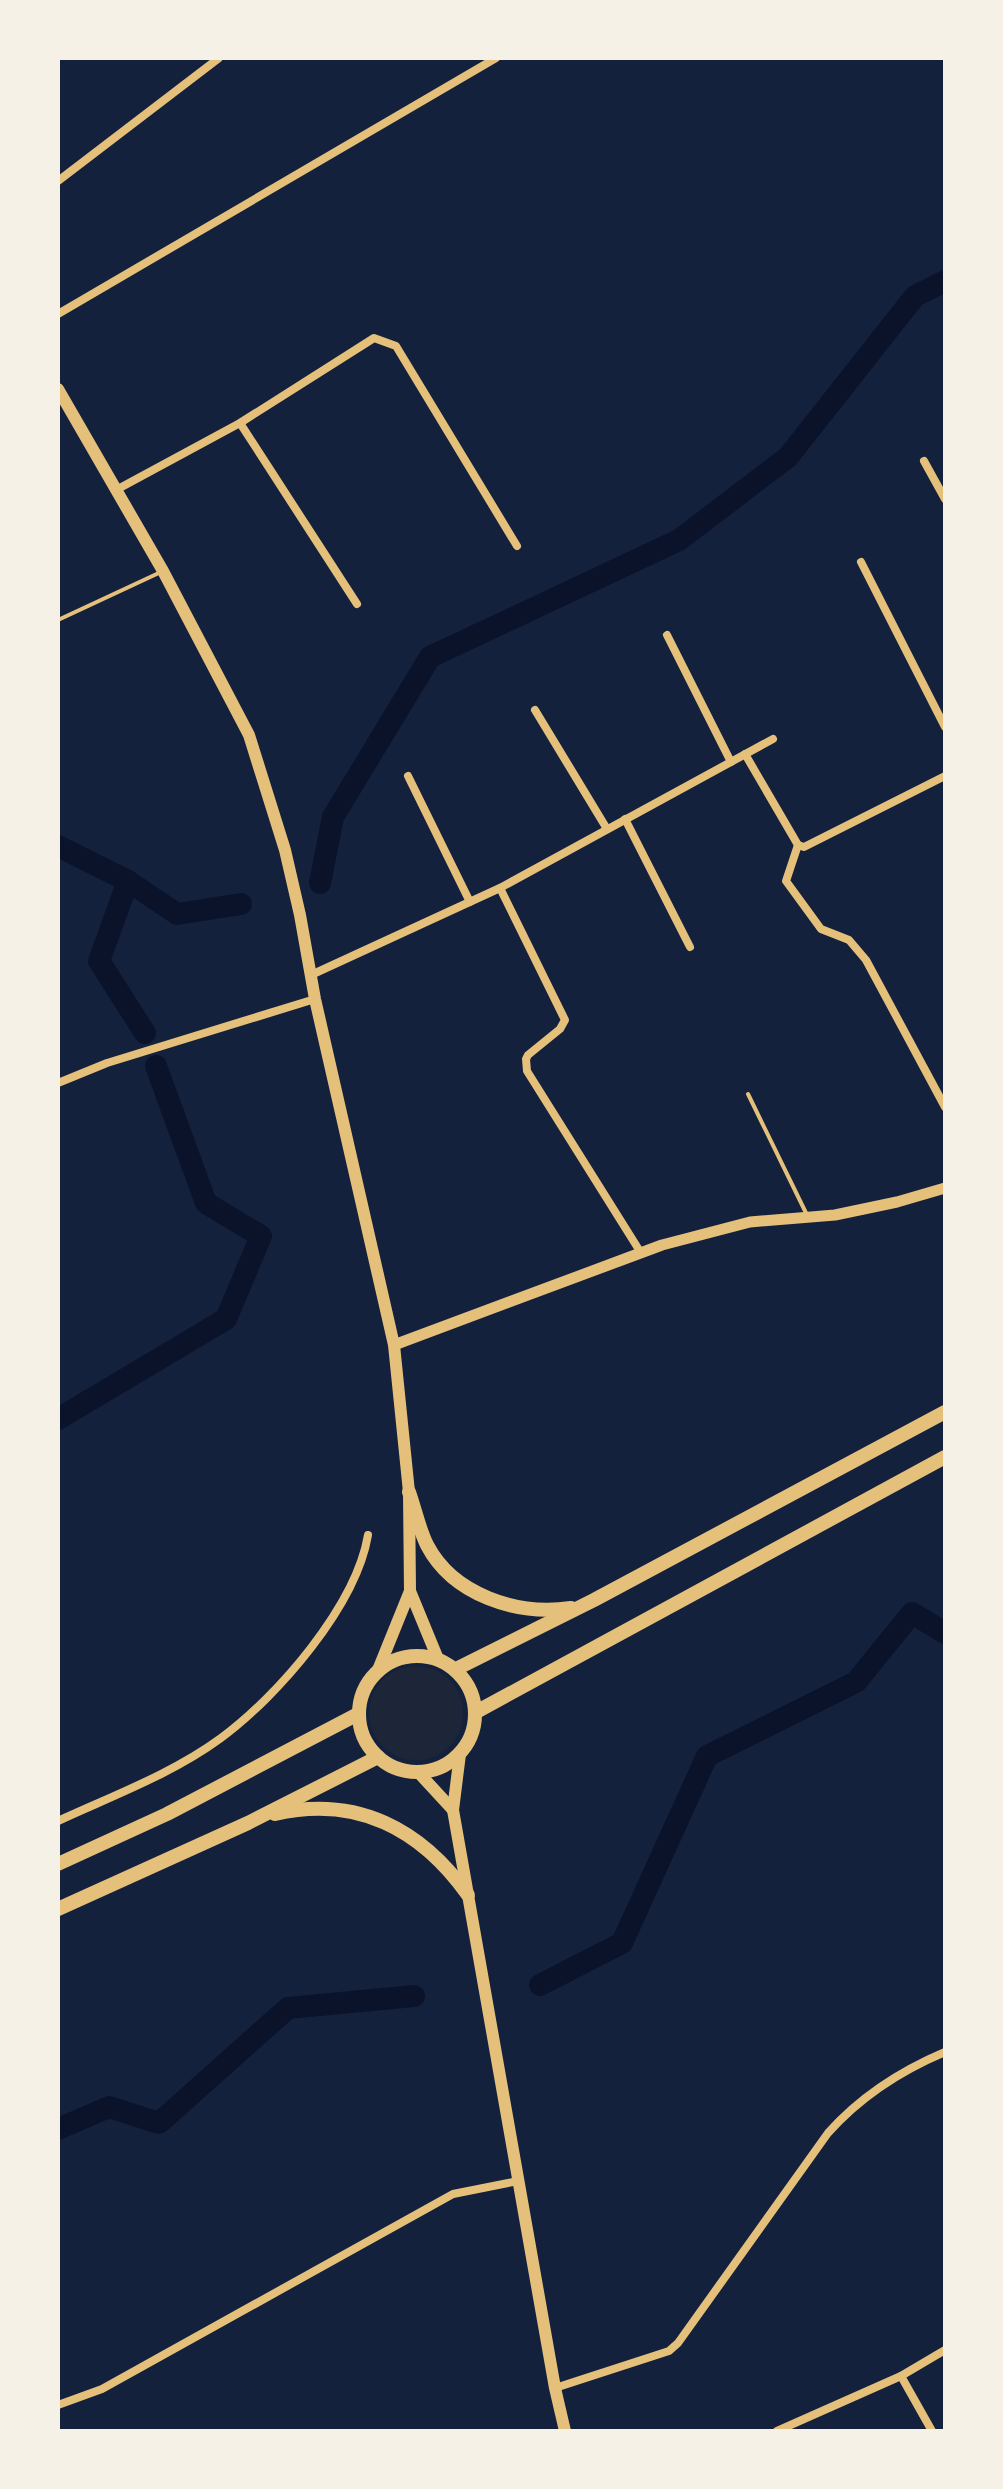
<svg xmlns="http://www.w3.org/2000/svg" width="1003" height="2489" font-family="Jost,sans-serif">
<style>
.green{fill:#1d2539}
.lines{fill:none;stroke-linecap:round;stroke-linejoin:round}
.canal{stroke:#0b132b;stroke-width:22}
.service{stroke:#e5c07b;stroke-width:4}
.minor{stroke:#e5c07b;stroke-width:8}
.tertiary{stroke:#e5c07b;stroke-width:11}
.secondary{stroke:#e5c07b;stroke-width:12}
.primary{stroke:#e5c07b;stroke-width:14}
</style>
<rect width="100%" height="100%" fill="#14213d"/>
<!-- green -->
<circle class="green" cx="416" cy="1713" r="47"/>
<g class="lines">
<!-- canal -->
<g class="canal">
<polyline points="58,846 128,881 177,914 241,904"/>
<polyline points="128,881 99,961 145,1033"/>
<polyline points="320,883 333,817 430,657 679,540 788,457 915,296 945,281"/>
<polyline points="58,1419 226,1319 261,1236 206,1203 156,1066"/>
<polyline points="540,1985 622,1943 707,1756 856,1682 912,1613 945,1633"/>
<polyline points="58,2129 109,2107 159,2123 288,2008 414,1996"/>
</g>
<!-- service -->
<g class="service">
<polyline points="58,620 161,572"/>
<polyline points="748,1094 807,1215"/>
</g>
<!-- minor -->
<g class="minor">
<polyline points="58,181 219,58"/>
<polyline points="58,314 496,58"/>
<polyline points="240,423 357,604"/>
<polyline points="924,461 945,499"/>
<polyline points="116,490 240,423 374,338 396,346 517,546"/>
<polyline points="861,562 945,727"/>
<polyline points="667,635 731,762"/>
<polyline points="535,710 607,829"/>
<polyline points="745,754 798,845 804,847 945,776"/>
<polyline points="408,776 470,902"/>
<polyline points="625,819 690,947"/>
<polyline points="798,845 786,881 821,929 849,940 866,960 945,1107"/>
<polyline points="500,888 565,1020 560,1029 528,1055 526,1059 527,1071 641,1253"/>
<polyline points="311,975 500,888 773,739"/>
<polyline points="58,1083 107,1063 315,999"/>
<path d="M58,1821C112,1796 172,1774 221,1738C278,1696 356,1606 368,1535"/>
<polyline points="901,2376 932,2431"/>
<path d="M555,2388L669,2351L678,2343L828,2133C861,2096 900,2071 945,2052"/>
<polyline points="58,2405 102,2389 453,2194 518,2181"/>
<polyline points="777,2431 901,2376 945,2350"/>
</g>
<!-- tertiary -->
<polyline class="tertiary" points="394,1345 662,1245 750,1222 835,1215 897,1202 945,1188"/>
<!-- secondary -->
<g class="secondary">
<polyline points="58,389 163,571 249,735 285,850 300,915 315,999 394,1345 409,1492 410,1591 438,1659"/>
<polyline points="378,1670 410,1591"/>
<polyline points="460,1754 453,1810 555,2388 565,2431"/>
<polyline points="418,1772 453,1810"/>
</g>
<!-- primary -->
<g class="primary">
<path d="M409,1492C415,1509 419,1529 427,1545C453,1595 517,1616 571,1608"/>
<circle cx="417" cy="1714" r="58"/>
<polyline points="456,1669 594,1600 945,1412"/>
<polyline points="476,1712 945,1457"/>
<path d="M275,1814C357,1795 421,1829 468,1895"/>
<polyline points="58,1864 167,1814 358,1714"/>
<polyline points="58,1909 248,1823 378,1757"/>
</g>
</g>
<!-- border -->
<rect width="1003" height="2489" fill="none" stroke="#f6f1e7" stroke-width="120"/>
</svg>
